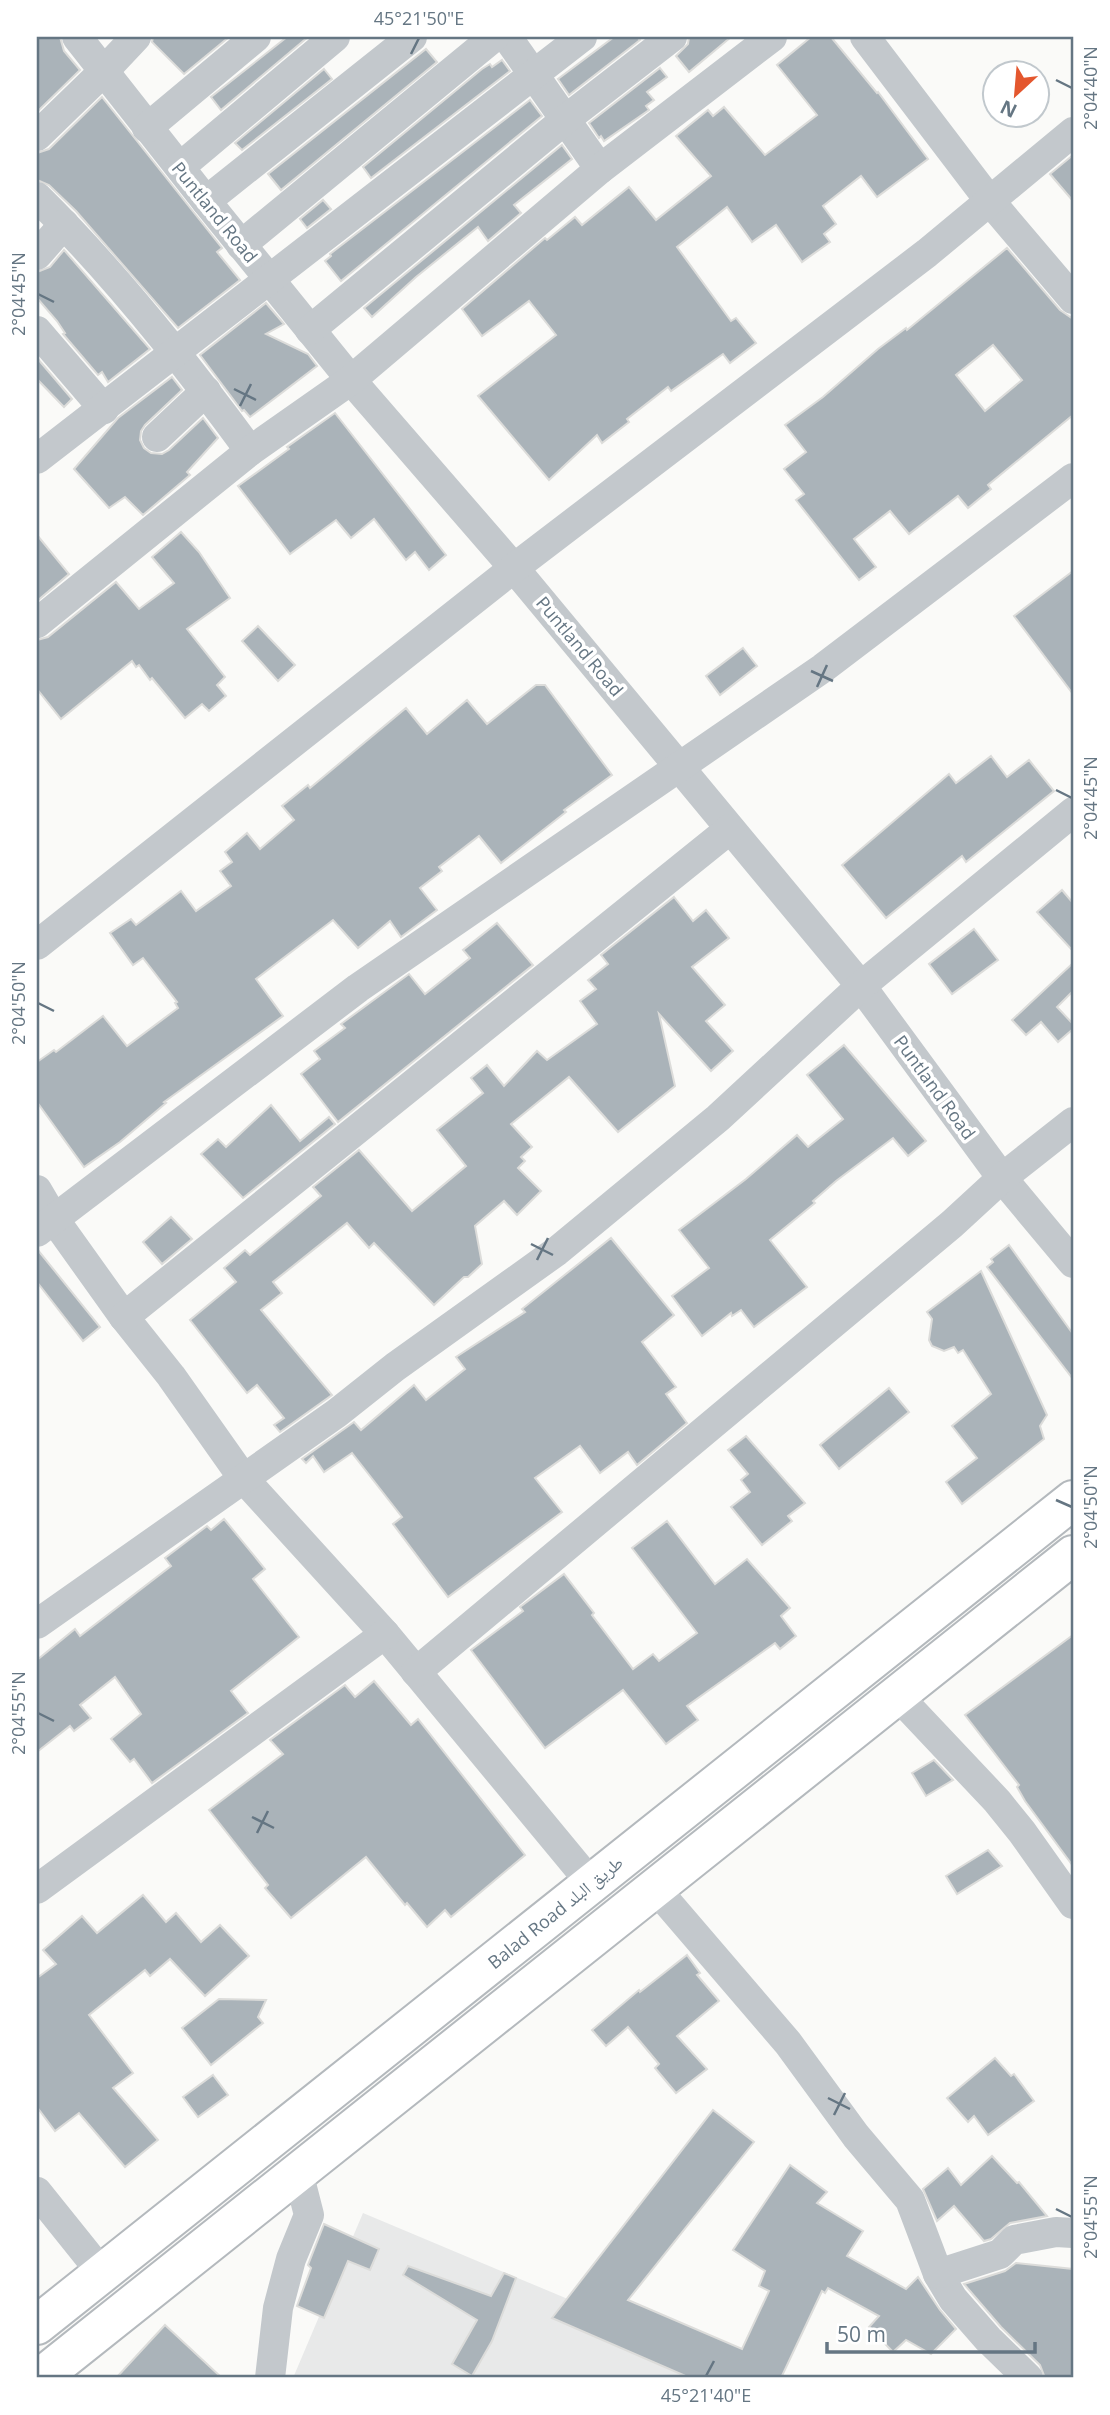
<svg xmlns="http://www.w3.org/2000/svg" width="1110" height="2415" font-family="'Open Sans','Noto Naskh Arabic',sans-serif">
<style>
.built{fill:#e8e9e9}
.building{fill:#aab3b9;stroke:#dcdcda;stroke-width:2;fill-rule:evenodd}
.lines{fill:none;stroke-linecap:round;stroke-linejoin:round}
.highway-casing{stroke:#b4b9bd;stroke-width:42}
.street{stroke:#c3c8cc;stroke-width:30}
.highway{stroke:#fff;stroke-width:38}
.ticks{fill:none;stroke:#657683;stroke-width:2.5}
.labels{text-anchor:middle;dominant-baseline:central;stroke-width:7;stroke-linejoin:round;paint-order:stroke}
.street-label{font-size:18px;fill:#657683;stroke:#fff}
.neatline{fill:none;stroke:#657683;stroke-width:2.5}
.ticks-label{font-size:18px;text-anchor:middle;fill:#657683}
</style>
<rect width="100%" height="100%" fill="#fafaf8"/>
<!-- built -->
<polygon class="built" points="363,2213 756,2378 293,2378"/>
<!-- building -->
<g class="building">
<polygon points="37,37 60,37 64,51 80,70 37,112"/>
<polygon points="153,37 229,37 184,74 152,42"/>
<polygon points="287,37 308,37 221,110 211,97"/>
<polygon points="614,37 637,37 640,40 569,95 558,79"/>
<polygon points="689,37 731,37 689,72 676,56 688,44"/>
<polygon points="811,37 831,37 877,93 878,92 928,159 877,197 861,176 823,206 836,224 824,234 830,242 802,262 776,225 752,242 727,207 677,247 731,321 736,318 756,343 730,363 723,354 671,391 668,387 627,419 629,422 602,443 597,435 549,480 478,396 556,335 529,301 482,336 462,309 545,238 547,240 575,217 582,225 629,187 656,220 711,176 676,136 708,110 713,116 724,107 765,155 817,115 777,65"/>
<polygon points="426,49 437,62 281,190 268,174"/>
<polygon points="502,60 510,71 371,178 363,167 482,69 490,64 492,67"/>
<polygon points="660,68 667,77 647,92 654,100 646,106 649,110 604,141 601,136 599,138 589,123"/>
<polygon points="324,69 332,79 242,150 235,143"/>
<polygon points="102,97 222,248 217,252 240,280 178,328 76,211 49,185 37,180 37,153 49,149"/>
<polygon points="530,100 542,116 341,281 325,261 331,256 330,254"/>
<polygon points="562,145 572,159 514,205 521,213 488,241 478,227 416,277 372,317 364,308"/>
<polygon points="1073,155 1073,201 1050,174"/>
<polygon points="323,200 331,209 307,228 300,219"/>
<path d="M1007,248L1060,310L1073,319V415L988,485L991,489L968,508L958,496L909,534L890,511L854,539L876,567L859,580L796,500L804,494L784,469L806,452L785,425L823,397L878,349L906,328L907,330ZM993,345L1022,380L985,411L956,375Z"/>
<polygon points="64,250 150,349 108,382 102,372 98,375 63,334 65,333 57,321 37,298 37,272 50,267"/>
<polygon points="266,303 284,324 266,334 308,354 317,366 250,417 244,410 242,411 200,355"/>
<polygon points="37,358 72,399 64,407 37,379"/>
<polygon points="172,377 182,390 145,425 141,431 140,440 144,448 151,453 162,454 169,450 203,418 218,438 187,472 190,475 143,515 125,497 109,508 74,469 118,418"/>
<polygon points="335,413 446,555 429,570 415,552 406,560 374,519 351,538 336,520 290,554 238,486 289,449 287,447"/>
<polygon points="181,532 199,552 230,598 187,629 225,677 217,685 226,696 209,711 202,704 185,718 152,678 150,680 139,665 136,667 132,661 61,719 37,689 37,640 48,637 116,582 139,609 174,583 152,557"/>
<polygon points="37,535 69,574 37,601"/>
<polygon points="1073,571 1073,694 1014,616"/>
<polygon points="258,626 295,665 278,681 242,641"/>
<polygon points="743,648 757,666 720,695 706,676"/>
<polygon points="536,685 545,685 612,775 564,810 566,812 501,863 479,836 439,867 442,871 420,888 437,910 401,937 390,921 358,948 333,920 256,979 283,1016 164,1102 166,1103 120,1142 84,1167 37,1102 37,1062 54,1050 56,1052 103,1016 127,1046 178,1008 175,1003 177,1002 143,958 133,965 110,933 131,919 136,925 181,891 196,911 231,886 220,871 232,862 225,852 247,833 260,849 294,820 282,806 308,785 310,788 406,708 427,734 467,700 487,724"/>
<polygon points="991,756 1007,777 1029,760 1054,791 966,862 962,856 886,918 842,865 949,774 956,783"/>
<polygon points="1062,890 1073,903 1073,951 1037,912"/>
<polygon points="674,897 693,921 706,910 729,938 692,967 725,1005 706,1021 733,1051 711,1071 659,1014 675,1086 618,1132 569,1077 511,1124 532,1147 521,1157 525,1161 518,1168 541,1191 517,1215 504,1201 475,1226 482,1264 468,1277 464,1277 434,1305 374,1243 369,1248 347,1223 273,1282 282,1293 261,1310 332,1395 280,1432 274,1425 284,1418 257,1385 247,1393 190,1320 236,1282 224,1268 245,1250 250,1255 321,1196 313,1187 359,1150 412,1211 466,1166 437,1130 483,1093 471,1078 487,1065 504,1086 537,1051 547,1060 597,1024 580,1001 596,989 588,980 608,964 601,955"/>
<polygon points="497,923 533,965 338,1122 301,1074 320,1059 314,1051 345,1028 341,1024 409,974 425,994 470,958 463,950"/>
<polygon points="974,929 998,960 952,994 929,964"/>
<polygon points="1073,963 1073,991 1057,1007 1073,1024 1073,1029 1058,1042 1041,1022 1026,1035 1012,1020"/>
<polygon points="844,1045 926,1141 908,1156 893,1138 836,1181 813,1201 815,1203 770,1240 807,1287 754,1327 741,1310 732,1316 731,1313 702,1336 672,1296 709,1268 679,1230 746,1179 797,1135 808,1147 843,1119 807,1075"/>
<polygon points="271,1105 300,1141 329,1117 335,1124 243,1198 201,1154 218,1139 226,1147"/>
<polygon points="171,1217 192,1239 162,1264 143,1242"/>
<polygon points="611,1238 674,1315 642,1342 676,1387 666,1394 687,1423 637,1465 628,1452 600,1473 580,1446 535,1478 562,1512 448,1597 393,1524 402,1517 352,1453 324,1472 313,1456 306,1463 302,1459 354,1422 361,1430 414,1385 426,1400 465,1369 456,1357 525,1312 522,1309"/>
<polygon points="1009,1245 1073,1334 1073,1379 987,1267 993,1262 991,1259"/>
<polygon points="37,1249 100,1327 83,1341 37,1282"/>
<polygon points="981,1271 1047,1415 1040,1426 1044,1439 962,1504 946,1482 977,1458 952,1426 991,1394 963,1350 958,1353 954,1347 944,1351 932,1346 929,1340 932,1319 927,1312"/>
<polygon points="889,1388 909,1412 839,1469 820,1445"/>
<polygon points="746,1436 805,1503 788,1516 792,1521 762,1545 731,1507 750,1492 741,1480 748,1474 728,1450"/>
<polygon points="224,1519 265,1569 253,1579 299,1637 231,1691 248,1713 152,1783 134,1759 130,1762 111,1739 141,1714 115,1677 80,1705 91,1718 74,1731 70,1726 37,1752 37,1660 75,1629 80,1636 171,1566 165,1558 207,1526 211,1530"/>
<polygon points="667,1521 715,1584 747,1559 790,1608 781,1616 796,1636 780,1649 775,1643 687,1706 698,1720 666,1744 623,1690 545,1748 471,1650 523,1611 520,1607 564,1574 594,1613 592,1615 633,1669 653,1654 659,1661 697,1633 632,1548"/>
<polygon points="1073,1635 1073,1866 1025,1801 1017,1787 1019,1785 965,1715"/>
<polygon points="374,1681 411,1725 418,1719 525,1855 451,1917 445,1910 427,1927 407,1903 405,1905 366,1857 291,1918 265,1888 268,1885 209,1810 283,1754 270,1740 345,1685 355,1697"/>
<polygon points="934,1760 953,1780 926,1796 912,1773"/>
<polygon points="988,1850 1002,1866 957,1894 946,1876"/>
<polygon points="143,1895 166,1922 176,1913 201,1942 220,1925 249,1956 205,1996 170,1959 150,1976 145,1970 89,2015 133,2073 113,2088 158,2140 125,2167 79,2113 55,2131 37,2107 37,1978 56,1964 43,1950 82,1916 97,1933"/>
<polygon points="687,1955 700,1973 697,1975 719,2001 677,2036 707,2069 676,2093 655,2068 659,2064 628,2027 606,2046 592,2030 639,1990 640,1992"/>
<polygon points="219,1999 266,2000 258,2017 263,2023 211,2065 182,2028"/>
<polygon points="995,2058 1011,2076 1014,2074 1034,2101 988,2135 974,2116 968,2122 947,2098"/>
<polygon points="213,2075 228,2095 198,2117 183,2097"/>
<polygon points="713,2110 754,2142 628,2300 742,2349 769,2291 759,2286 765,2271 733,2250 790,2165 827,2192 817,2203 863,2231 847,2256 906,2289 918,2277 940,2310 956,2329 931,2354 906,2340 893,2352 869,2327 879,2316 828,2288 825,2293 822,2291 781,2378 690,2378 552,2318"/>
<polygon points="992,2156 1017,2183 1019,2182 1047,2216 1010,2223 991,2239 984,2241 954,2206 937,2221 923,2189 948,2168 961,2185"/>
<polygon points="324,2224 379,2249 370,2270 348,2261 324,2318 297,2306 311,2268 308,2265"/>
<polygon points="1016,2263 1073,2269 1073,2378 1045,2378 1040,2365 1001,2327 964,2284 1005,2271"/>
<polygon points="408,2266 491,2296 504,2273 516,2278 492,2341 472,2376 452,2364 477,2320 403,2275"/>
<polygon points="165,2325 222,2378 116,2378"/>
</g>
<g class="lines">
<!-- highway casing -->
<g class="highway-casing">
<g id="highway">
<polyline points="37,2325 1073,1500"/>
<polyline points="40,2378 1073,1555"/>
</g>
</g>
<!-- street -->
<g class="street">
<polyline points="77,37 206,201 351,380 514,568 861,986 1002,1178 1073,1263"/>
<polyline points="507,37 600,169"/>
<polyline points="865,37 989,200 1073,299"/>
<polyline points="147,128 256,37"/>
<polyline points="37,136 104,71 136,37"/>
<polyline points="180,167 335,37"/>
<path d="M37,197C116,275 185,362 250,451"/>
<polyline points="206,201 412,37"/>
<polyline points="241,245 494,37"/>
<polyline points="37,255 64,224"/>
<polyline points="310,330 566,119 672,37"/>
<polyline points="37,331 104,409"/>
<polyline points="157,437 206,391"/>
<polyline points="37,459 582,37"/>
<polyline points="37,623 250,451 351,380 600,169 772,37"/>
<polyline points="37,945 514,568 927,253 1073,132"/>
<polyline points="37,1190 54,1219 124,1317 171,1376 243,1478 385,1634 591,1883"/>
<polyline points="37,1232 358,988 823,668 1073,478"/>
<polyline points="124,1317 730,829"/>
<polyline points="37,1624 337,1413 395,1367 557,1251 718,1118 861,986 1073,812"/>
<polyline points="416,1672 952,1224 1002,1178 1073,1122"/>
<polyline points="897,1695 997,1801 1022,1832 1073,1904"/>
<polyline points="655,1888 788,2043 856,2136 910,2200 938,2274 953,2299 988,2339 1028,2378"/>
<polyline points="37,1889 385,1634"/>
<polyline points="37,2192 102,2273"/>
<polyline points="938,2274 1000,2254 1014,2240 1056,2232 1073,2233"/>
<polyline points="270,2378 278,2308 291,2259 309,2215 298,2172"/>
</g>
<!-- highway -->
<use href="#highway" class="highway"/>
</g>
<!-- ticks -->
<path class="ticks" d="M411,54L419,38M1056,80L1072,88M38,294L54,302M234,389L256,400M240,406L251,384M811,671L833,681M817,687L827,665M1056,790L1072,798M38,1003L54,1011M531,1244L553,1255M537,1260L548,1238M1056,1500L1072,1507M38,1713L54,1721M252,1817L274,1828M257,1833L268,1811M828,2098L850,2109M834,2115L845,2093M1056,2209L1072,2217M706,2376L714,2361"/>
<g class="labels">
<!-- street labels -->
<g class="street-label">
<text transform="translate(215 212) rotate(51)">Puntland Road</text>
<text transform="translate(580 646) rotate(50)">Puntland Road</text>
<text transform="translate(935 1087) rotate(54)">Puntland Road</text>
<text transform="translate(555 1912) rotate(-39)">Balad Road طريق البلد</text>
</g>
</g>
<!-- border -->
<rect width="1110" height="2415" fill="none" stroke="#ffffff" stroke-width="77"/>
<!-- north arrow -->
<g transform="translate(1016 94) rotate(206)"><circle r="33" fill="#ffffff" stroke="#c1c8cd" stroke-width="2"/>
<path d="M0-5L12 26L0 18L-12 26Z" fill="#e4572e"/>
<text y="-10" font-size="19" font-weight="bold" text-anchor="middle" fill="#657683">N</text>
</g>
<!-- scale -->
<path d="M827 2342v10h208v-10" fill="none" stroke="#657683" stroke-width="3.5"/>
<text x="837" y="2342" font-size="21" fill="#657683" stroke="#ffffff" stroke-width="5" paint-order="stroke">50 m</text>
<rect x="38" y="38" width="1034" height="2338" class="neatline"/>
<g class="ticks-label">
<text x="419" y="25">45°21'50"E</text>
<text transform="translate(1091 88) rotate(-90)" y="6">2°04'40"N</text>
<text transform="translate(19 294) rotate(-90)" y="6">2°04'45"N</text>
<text transform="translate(1091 798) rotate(-90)" y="6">2°04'45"N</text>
<text transform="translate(19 1003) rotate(-90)" y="6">2°04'50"N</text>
<text transform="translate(1091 1507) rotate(-90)" y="6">2°04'50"N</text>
<text transform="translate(19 1713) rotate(-90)" y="6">2°04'55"N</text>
<text transform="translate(1091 2217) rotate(-90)" y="6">2°04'55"N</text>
<text x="706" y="2402">45°21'40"E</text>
</g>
</svg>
